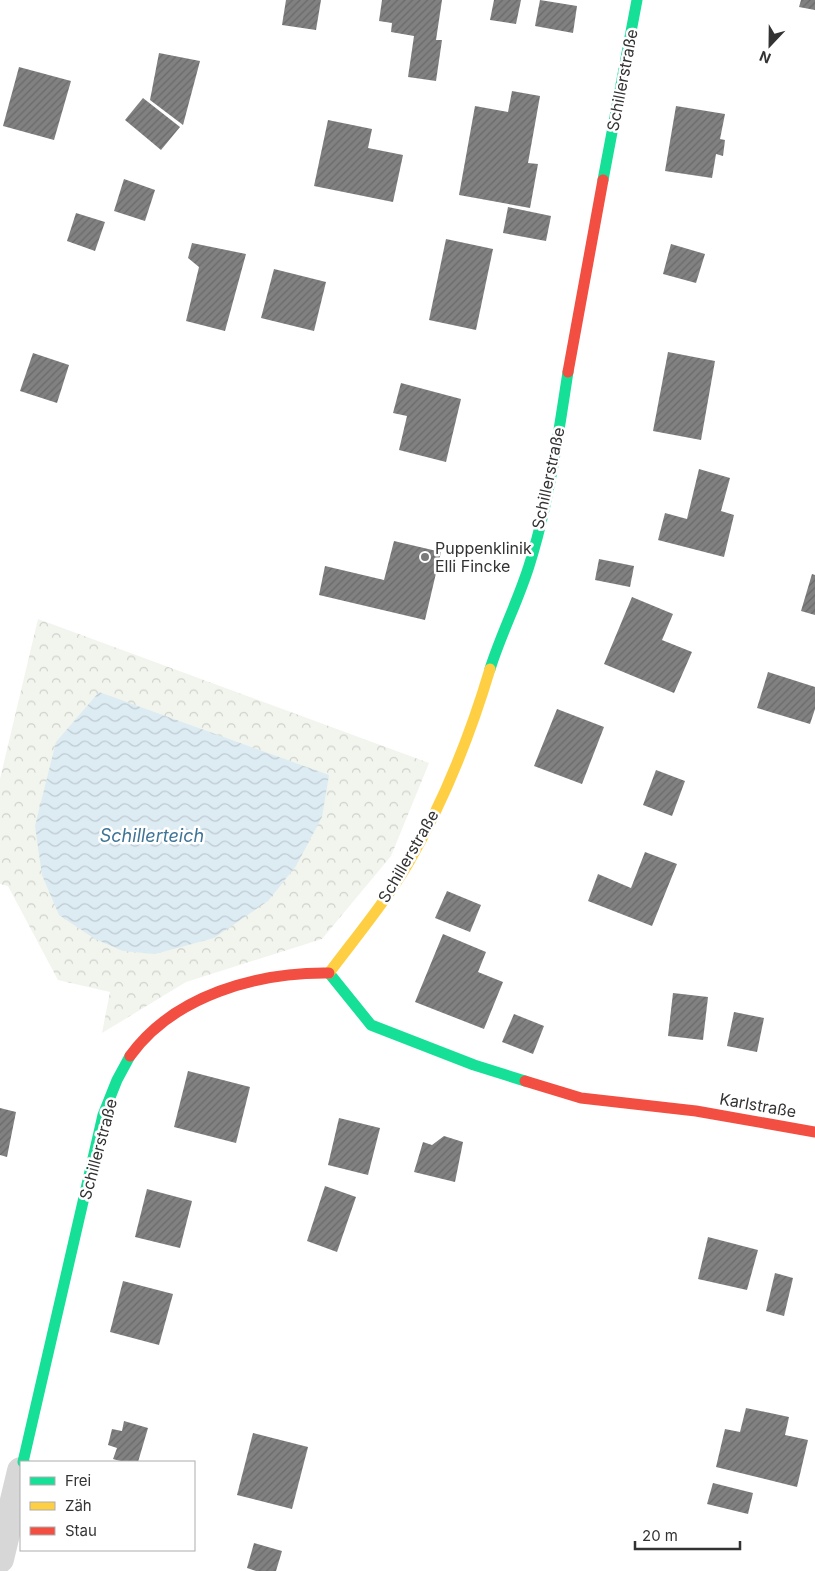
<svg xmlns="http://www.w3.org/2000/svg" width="815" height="1571" font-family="Inter,sans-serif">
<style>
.park{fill:url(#park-crowns)}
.water{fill:url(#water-waves)}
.building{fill:url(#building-hatch)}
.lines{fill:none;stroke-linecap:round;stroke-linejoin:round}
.street{stroke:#d7d7d7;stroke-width:28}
.fast{stroke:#16e098;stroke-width:11}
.slow{stroke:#ffcf43;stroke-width:11}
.jam{stroke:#f24e42;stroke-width:11}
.poi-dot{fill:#7a7a7a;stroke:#fff;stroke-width:2}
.labels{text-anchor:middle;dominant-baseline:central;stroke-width:5;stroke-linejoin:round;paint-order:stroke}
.street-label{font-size:16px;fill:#333;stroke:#fff}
.poi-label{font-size:16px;fill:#333;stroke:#fff;text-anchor:start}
.water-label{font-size:18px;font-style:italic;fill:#3f7597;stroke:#fff}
</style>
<defs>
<pattern id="park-crowns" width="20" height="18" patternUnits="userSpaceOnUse" patternTransform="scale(1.25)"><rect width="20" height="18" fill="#f1f5ed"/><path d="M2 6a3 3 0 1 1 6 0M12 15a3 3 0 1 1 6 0" fill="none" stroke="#cfd2cc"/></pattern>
<pattern id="water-waves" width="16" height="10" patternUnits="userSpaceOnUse" patternTransform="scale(1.25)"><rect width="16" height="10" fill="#ddebf3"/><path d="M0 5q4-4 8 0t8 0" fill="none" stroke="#becad1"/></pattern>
<pattern id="building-hatch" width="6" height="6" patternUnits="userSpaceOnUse" patternTransform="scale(1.25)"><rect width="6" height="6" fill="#818181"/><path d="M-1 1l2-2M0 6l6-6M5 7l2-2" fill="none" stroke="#6a6a6a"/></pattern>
</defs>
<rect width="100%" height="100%" fill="#fff"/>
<!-- park -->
<polygon class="park" points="38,619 429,763 391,856 322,939 186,982 102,1033 110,992 58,980 8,886 0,884 0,779"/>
<!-- water -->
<polygon class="water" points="99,692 329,775 322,817 296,866 268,901 214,938 155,954 123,951 95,939 59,915 42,875 35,826 56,742"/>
<!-- building -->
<g class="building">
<polygon points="286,0 321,0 316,30 282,25"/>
<polygon points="382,0 442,0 436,40 442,40 436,81 408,77 414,36 391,32 392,23 379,21"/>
<polygon points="494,0 521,0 516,24 490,20"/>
<polygon points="540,0 577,6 573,33 535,26"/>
<polygon points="801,0 815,0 815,10 799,7"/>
<polygon points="159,53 200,61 183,125 150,100"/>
<polygon points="19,67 71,81 54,140 3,126"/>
<polygon points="512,91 540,96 528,163 538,164 530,208 459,195 475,106 508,112"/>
<polygon points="143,98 180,127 161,150 125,120"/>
<polygon points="676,106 725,114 720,139 725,140 723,156 716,154 712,178 665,171"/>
<polygon points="328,120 372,129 368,148 403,155 393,202 314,186"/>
<polygon points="124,179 155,190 145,221 114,211"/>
<polygon points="508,207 551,216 546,241 503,233"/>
<polygon points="76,213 105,222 95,251 67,241"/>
<polygon points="446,239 493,249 476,330 429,320"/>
<polygon points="192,243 246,254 225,331 186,321 199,267 188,258"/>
<polygon points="671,244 705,254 696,283 663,274"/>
<polygon points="274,269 326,282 314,331 261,318"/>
<polygon points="668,352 715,361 701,440 653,431"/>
<polygon points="33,353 69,365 57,403 20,391"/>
<polygon points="401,383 461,399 446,462 399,450 407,416 393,413"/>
<polygon points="699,469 730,478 721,511 734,515 724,557 658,540 665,513 687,519"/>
<polygon points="394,541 441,552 425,620 319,595 325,566 384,580"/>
<polygon points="599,559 634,566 630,587 595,580"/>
<polygon points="812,574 815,575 815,615 801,611"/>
<polygon points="632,597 673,614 662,640 692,652 674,693 604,664"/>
<polygon points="768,672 815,687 815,709 810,724 757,708"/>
<polygon points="557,709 604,727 582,784 534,766"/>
<polygon points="656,770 685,781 672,816 643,805"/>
<polygon points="645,852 677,864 652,926 588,901 598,874 631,888"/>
<polygon points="447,891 481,905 470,932 435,918"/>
<polygon points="443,934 486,952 478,972 503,982 484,1029 415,1002"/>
<polygon points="673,993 708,997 703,1040 668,1036"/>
<polygon points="734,1012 764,1018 757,1052 727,1046"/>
<polygon points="514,1014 544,1026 533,1054 502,1042"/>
<polygon points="188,1071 250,1087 236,1143 174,1127"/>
<polygon points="0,1108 16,1112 7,1157 0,1155"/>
<polygon points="339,1118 380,1128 368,1175 328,1165"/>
<polygon points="444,1136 463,1142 455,1182 414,1172 423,1142 432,1145"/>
<polygon points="325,1186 356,1197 337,1252 307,1241"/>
<polygon points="147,1189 192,1201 180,1248 135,1237"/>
<polygon points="708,1237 758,1250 747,1290 698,1279"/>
<polygon points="775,1273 793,1278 784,1316 766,1311"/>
<polygon points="123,1281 173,1294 159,1345 110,1332"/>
<polygon points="746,1408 789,1417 785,1435 808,1440 797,1487 716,1467 725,1429 740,1432"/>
<polygon points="124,1421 148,1428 138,1462 124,1462 113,1459 117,1448 108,1445 112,1429 122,1431"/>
<polygon points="253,1433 308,1447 292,1509 237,1495"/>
<polygon points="713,1483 753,1493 748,1514 707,1504"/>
<polygon points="254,1543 282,1551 276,1571 256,1571 247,1568"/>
</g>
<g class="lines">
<!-- street -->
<polyline class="street" points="0,1559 21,1471"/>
<!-- fast -->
<g class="fast">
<polyline points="603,180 637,0"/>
<path d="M490,669C501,634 518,601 529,566C549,503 558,436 568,372"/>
<polyline points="329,973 371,1025 474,1065 525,1081"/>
<polyline points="23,1462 103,1115 117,1080 130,1056"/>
</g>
<!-- slow -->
<path class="slow" d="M329,973C356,937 386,901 409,862C444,801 470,736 490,669"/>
<!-- jam -->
<g class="jam">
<polyline points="568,372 603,180"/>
<path d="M130,1056C174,995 258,972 329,973"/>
<polyline points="525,1081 581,1098 696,1111 815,1132"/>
</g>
</g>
<!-- markers -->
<circle class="poi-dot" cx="425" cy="557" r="5"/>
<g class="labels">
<!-- street labels -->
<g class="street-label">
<text transform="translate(622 80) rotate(-79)">Schillerstraße</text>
<text transform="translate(548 478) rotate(-78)">Schillerstraße</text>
<text transform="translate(408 856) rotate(-60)">Schillerstraße</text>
<text transform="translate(758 1105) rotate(10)">Karlstraße</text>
<text transform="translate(98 1149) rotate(-75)">Schillerstraße</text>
</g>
<!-- poi labels -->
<g class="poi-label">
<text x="435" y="548">Puppenklinik<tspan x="435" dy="18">Elli Fincke</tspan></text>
</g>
<!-- water labels -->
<g class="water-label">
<text x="152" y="835">Schillerteich</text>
</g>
</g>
<!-- legend -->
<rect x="20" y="1461" width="175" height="90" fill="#ffffff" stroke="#adadad"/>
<rect x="30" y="1477" width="25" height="8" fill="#16e098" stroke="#adadad"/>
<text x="65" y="1486" font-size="15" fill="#333333">Frei</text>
<rect x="30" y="1502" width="25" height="8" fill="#ffcf43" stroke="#adadad"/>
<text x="65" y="1511" font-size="15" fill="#333333">Zäh</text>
<rect x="30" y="1527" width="25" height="8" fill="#f24e42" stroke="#adadad"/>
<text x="65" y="1536" font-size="15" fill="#333333">Stau</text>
<!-- north arrow -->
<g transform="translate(770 45) rotate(202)" stroke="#ffffff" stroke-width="4" paint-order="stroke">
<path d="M0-4L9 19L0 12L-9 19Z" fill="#333333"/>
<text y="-8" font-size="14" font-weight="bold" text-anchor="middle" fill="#333333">N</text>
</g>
<!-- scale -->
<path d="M635 1541v8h105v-8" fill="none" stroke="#333333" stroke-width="2.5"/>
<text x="642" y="1541" font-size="15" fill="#333333" stroke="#ffffff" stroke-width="4" paint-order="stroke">20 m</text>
</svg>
